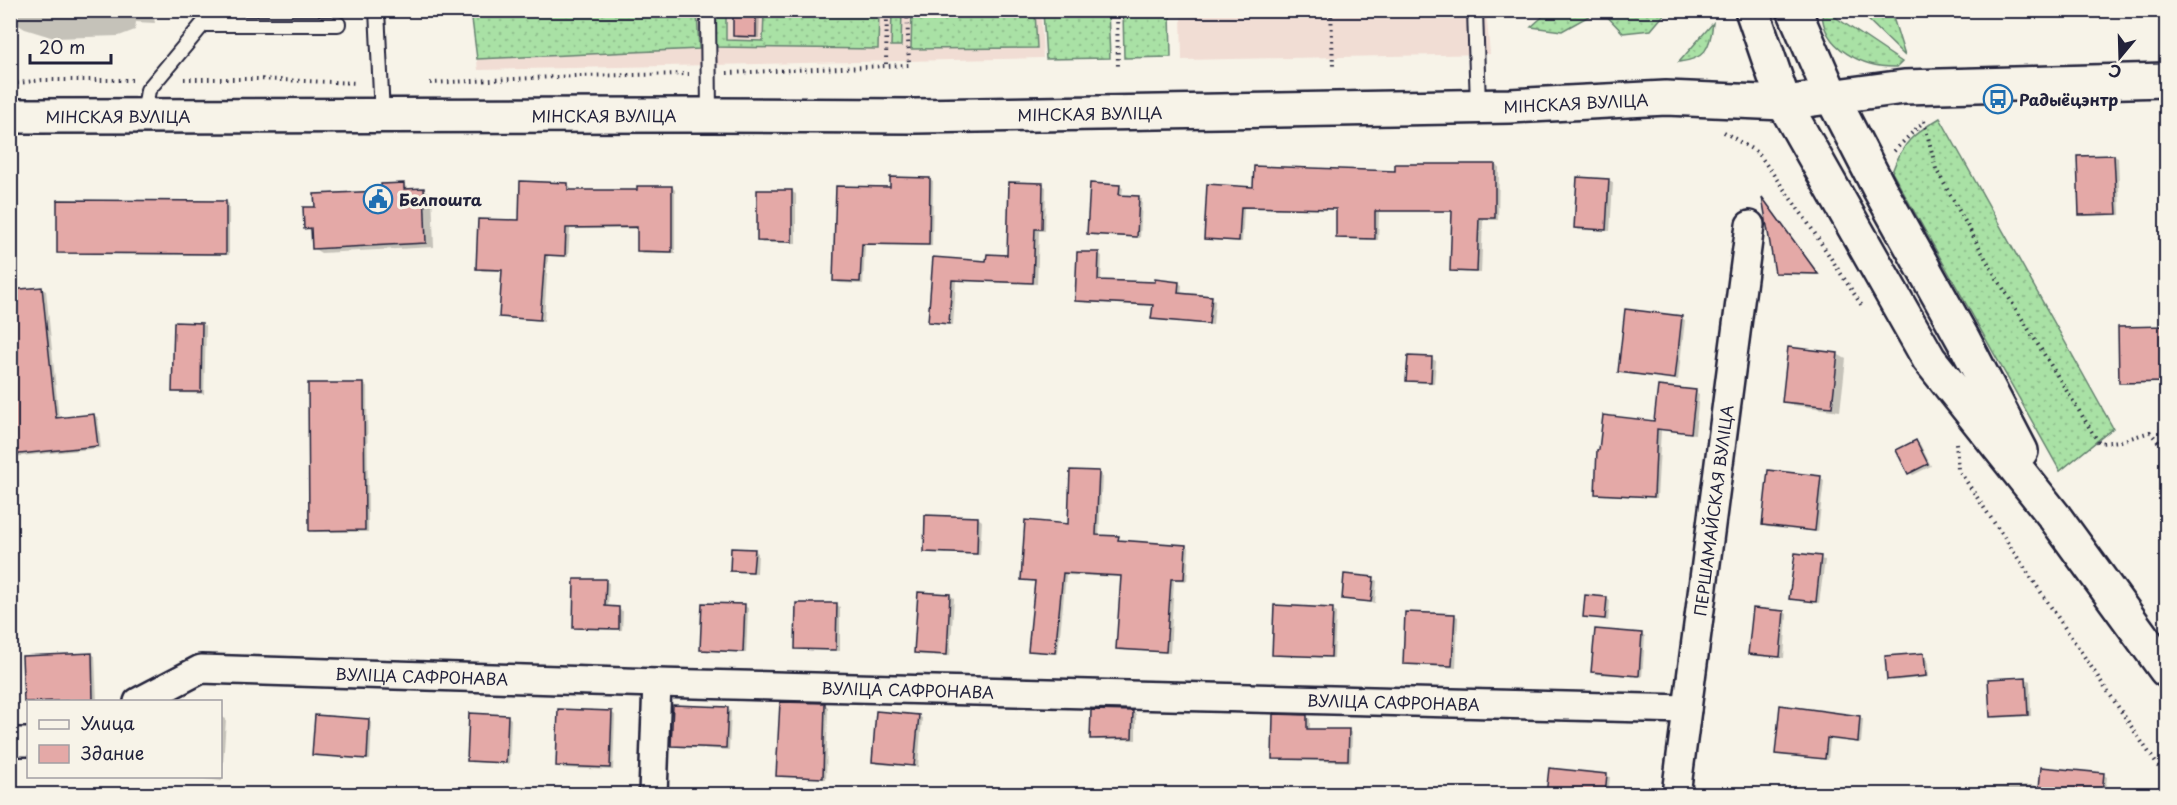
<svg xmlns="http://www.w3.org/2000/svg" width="2177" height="805" font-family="'Playpen Sans',sans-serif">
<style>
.built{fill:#f1ddd4}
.grass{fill:url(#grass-dots);stroke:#668270;stroke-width:1.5}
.shadow{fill:#0003}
.building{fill:#e4a9a7;stroke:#22223b;stroke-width:1.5}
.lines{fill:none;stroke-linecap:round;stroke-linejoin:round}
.lane-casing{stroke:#22223b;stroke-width:18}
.street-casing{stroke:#22223b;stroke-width:32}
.secondary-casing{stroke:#22223b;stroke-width:38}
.path{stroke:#22223b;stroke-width:4;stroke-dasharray:1.5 4.5;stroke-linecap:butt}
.lane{stroke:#f7f3e8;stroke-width:14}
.street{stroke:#f7f3e8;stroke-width:27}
.secondary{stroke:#f7f3e8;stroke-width:33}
.labels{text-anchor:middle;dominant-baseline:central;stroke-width:6;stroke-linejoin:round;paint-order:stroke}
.poi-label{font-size:16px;font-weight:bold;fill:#22223b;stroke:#f7f3e8;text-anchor:start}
.street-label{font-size:16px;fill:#22223b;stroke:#f7f3e8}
</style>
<defs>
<pattern id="grass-dots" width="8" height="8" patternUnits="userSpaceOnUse" patternTransform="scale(1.5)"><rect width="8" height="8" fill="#a9e1a5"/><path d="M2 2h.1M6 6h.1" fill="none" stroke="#91c18f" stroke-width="1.8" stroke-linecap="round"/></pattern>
</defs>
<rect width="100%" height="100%" fill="#f7f3e8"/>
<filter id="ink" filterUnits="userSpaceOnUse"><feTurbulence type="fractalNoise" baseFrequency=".0167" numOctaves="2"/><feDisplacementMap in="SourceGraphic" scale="12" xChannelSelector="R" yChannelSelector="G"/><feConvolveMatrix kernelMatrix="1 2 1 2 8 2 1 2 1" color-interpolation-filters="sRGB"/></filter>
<g filter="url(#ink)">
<!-- built -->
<g class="built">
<polygon points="471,11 1041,11 1043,58 478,70"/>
<polygon points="1181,11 1486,11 1490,54 1182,60"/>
</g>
<!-- grass -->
<g class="grass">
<polygon points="471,11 697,11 699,49 477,59"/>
<polygon points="716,11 726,11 726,40 763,41 764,11 879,11 878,49 715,47"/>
<polygon points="892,11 902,11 901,46 891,46"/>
<polygon points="912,11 1035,11 1037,48 911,49"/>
<polygon points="1043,11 1108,11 1110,58 1046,59"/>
<polygon points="1123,11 1170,11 1171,57 1124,58"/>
<polygon points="1549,11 1549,10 1598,11 1562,31 1531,27"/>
<polygon points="1602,11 1667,11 1651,30 1623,33"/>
<path d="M1822,11H1826L1902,62L1897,67C1864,68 1822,49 1822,11Z"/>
<polygon points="1859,11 1891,11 1905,56"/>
<path d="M1713,23C1710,49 1705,59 1679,62Z"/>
<path d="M1940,118L2113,428L2060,471L1892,172C1903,142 1913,134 1940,118Z"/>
</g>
<!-- shadow -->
<g class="shadow">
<polygon points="10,10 153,10 155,23 136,22 135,30 119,36 54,38 25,29 10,20"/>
<polygon points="734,10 760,10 759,38 738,38 734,35"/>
<polygon points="1939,10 1966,10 1966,11 1942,13"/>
<polygon points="2114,156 2118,158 2120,215 2084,216 2081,214"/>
<polygon points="1495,165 1499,167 1498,220 1483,220 1481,273 1455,272 1451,270 1454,212 1379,212 1378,240 1341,239 1338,237 1338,210 1244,208 1242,242 1209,240 1206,238 1255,189 1397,172"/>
<polygon points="930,179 933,181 932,246 865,245 863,284 839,283 835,281 891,188"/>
<polygon points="1578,179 1609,181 1613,183 1610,231 1579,230 1575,228"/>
<polygon points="403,185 412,190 423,189 432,194 434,247 321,253 313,248 311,231 306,228"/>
<polygon points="568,185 571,187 571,191 639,192 672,187 675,190 675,253 642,253 638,250 639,229 570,229 568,257 548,256 544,321 504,318 500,316 503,271 482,271 478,268 520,222"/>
<polygon points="1043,185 1046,187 1045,231 1039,231 1037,284 956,281 953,325 933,323 929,321 934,259 988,263 1008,256"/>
<polygon points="1119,186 1123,188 1122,196 1138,197 1142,199 1140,238 1092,235 1089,233"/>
<polygon points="792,192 796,194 796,243 762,243 759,240"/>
<polygon points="1764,200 1765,201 1820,275 1780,274 1776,272"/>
<polygon points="226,202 229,204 229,255 62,254 58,252"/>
<polygon points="1099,254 1102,256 1101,281 1178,283 1182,285 1181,295 1211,298 1215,300 1213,325 1157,320 1153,318 1154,306 1080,302 1076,300"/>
<polygon points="42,289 46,291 59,419 94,415 98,418 101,448 12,457 10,456 10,292"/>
<polygon points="1681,318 1685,320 1678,380 1623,373 1620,371"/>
<polygon points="202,324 206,326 204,394 177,393 173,391"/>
<polygon points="2166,328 2166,383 2124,384 2120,382 2119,329"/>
<polygon points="1837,354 1846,359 1840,411 1792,405 1784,401"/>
<polygon points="1409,357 1432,359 1436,361 1434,383 1411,382 1408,380"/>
<polygon points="363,384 367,386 368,532 314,532 310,530"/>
<polygon points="1695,392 1699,394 1695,434 1661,430 1657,498 1600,495 1597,493 1655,423"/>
<polygon points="1916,442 1920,444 1931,466 1913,475 1909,472"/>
<polygon points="1099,473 1102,475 1099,537 1118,538 1122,542 1185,546 1189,548 1187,581 1174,580 1170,653 1122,650 1118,648 1122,577 1066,575 1058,654 1034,652 1030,650 1037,582 1022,579 1069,525"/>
<polygon points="1820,478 1824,480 1818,532 1767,527 1763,525"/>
<polygon points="978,518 982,521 980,555 929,553 926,551"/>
<polygon points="754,550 758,553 757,573 735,572 732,570"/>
<polygon points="1797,555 1825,560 1819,603 1791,598"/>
<polygon points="1374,579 1377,581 1375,603 1347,600 1344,598"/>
<polygon points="605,581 609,583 608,608 623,611 622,630 578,629 575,627"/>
<polygon points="919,594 950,595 954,598 950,656 920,655 916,652"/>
<polygon points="1607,598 1610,600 1608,621 1585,616"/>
<polygon points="837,605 840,607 840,651 801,650 797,648"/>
<polygon points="744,606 748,608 746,653 705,651 701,649"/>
<polygon points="1332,610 1336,612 1334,658 1277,656 1274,654"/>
<polygon points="1784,612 1787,614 1784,658 1754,656 1750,654"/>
<polygon points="1454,615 1458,617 1456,668 1408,665 1404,663"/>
<polygon points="1641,634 1645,636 1642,677 1597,674 1593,672"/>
<polygon points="91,654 95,656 97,702 28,702 28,704 26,702 24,657"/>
<polygon points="1923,654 1927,656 1929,677 1893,681 1889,679"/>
<polygon points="2026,679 2030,681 2031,716 1995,718 1991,716"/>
<polygon points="825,704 828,707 826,779 781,777 777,775"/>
<polygon points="727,709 731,711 729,750 677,747 673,745"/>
<polygon points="1132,712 1136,714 1136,740 1096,740 1092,738"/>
<polygon points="612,713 615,715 613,770 561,768 557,766"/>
<polygon points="220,716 226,719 222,781 175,776 220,776"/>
<polygon points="918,716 922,718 918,767 877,764 873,762"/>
<polygon points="508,717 511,719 509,764 472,762 469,760"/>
<polygon points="1307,717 1310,719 1310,730 1348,731 1352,733 1351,762 1278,760 1274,758"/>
<polygon points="1860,717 1863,719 1861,743 1830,740 1828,760 1780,755 1776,753"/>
<polygon points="369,721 372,723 370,760 318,756 314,754"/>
<polygon points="1606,775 1610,777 1608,794 1548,794"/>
<polygon points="2103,775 2107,777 2105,794 2045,789 2041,787"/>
<polygon points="2034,785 2038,788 2038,794 1968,794 1968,788"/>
</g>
<!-- building -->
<g class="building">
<polygon points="733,10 756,10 756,37 733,36"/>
<polygon points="2114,155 2117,214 2079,215 2077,156"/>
<polygon points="1395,164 1495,164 1495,218 1479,218 1477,272 1450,271 1452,211 1375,211 1375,239 1336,238 1336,209 1241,207 1239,241 1204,239 1207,184 1253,187 1254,166 1395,171"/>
<polygon points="890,177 930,178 929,245 862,244 860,282 833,281 836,186 890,187"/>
<polygon points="1577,177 1609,179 1606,230 1574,228"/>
<polygon points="520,181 568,183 568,190 637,190 637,186 672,186 672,252 637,251 637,227 566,228 565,256 545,255 540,320 499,317 502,270 476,269 478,219 519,220"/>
<polygon points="1009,182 1043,183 1042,229 1035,229 1033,283 952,280 949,324 928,322 933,257 986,261 987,254 1007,255"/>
<polygon points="404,183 404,189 424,188 426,243 312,249 311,228 304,229 303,207 315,207 314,194 381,191 381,184"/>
<polygon points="1090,183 1120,185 1119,195 1139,196 1137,237 1087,234"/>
<polygon points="757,190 792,190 792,242 757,241"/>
<polygon points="1762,197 1818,274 1775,273"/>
<polygon points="57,200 226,201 226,254 57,253"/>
<polygon points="1077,252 1099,252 1098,280 1155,282 1155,279 1179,282 1178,293 1212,296 1209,324 1151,319 1153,305 1075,301"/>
<polygon points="42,287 56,418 94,414 98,446 10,455 10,290"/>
<polygon points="1625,309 1682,316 1675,379 1618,372"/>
<polygon points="174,322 202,323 201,392 172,392"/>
<polygon points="2166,326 2166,382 2119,383 2118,327"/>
<polygon points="1788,347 1838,353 1832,407 1782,402"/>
<polygon points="1408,356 1432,357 1431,382 1406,381"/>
<polygon points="308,383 364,383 365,530 309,531"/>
<polygon points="1658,386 1696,390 1691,433 1657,429 1654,497 1595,494 1597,450 1599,450 1603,415 1654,421"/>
<polygon points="1916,440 1928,464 1908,474 1896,450"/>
<polygon points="1070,470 1099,471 1096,535 1119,536 1118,540 1186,545 1184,579 1171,579 1166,652 1116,649 1121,576 1063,573 1055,653 1028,651 1035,581 1021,580 1025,520 1068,524"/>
<polygon points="1768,470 1821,476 1815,531 1762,525"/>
<polygon points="925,515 978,517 977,554 924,552"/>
<polygon points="731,548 755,549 753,572 730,571"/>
<polygon points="1795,553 1821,556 1816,602 1789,599"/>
<polygon points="1344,574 1374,577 1371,602 1342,599"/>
<polygon points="574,579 606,579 605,606 619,607 619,629 573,628"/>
<polygon points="918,592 950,594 947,655 914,653"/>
<polygon points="1585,595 1607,597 1605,619 1583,617"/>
<polygon points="702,603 745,604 743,652 700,650"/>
<polygon points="796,603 837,603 836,650 795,649"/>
<polygon points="1274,605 1333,608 1331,657 1272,655"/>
<polygon points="1753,608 1784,611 1780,657 1748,654"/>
<polygon points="1405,612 1455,614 1452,666 1403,664"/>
<polygon points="1595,629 1642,633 1639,676 1591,672"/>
<polygon points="92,653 93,700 24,702 22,656"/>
<polygon points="1924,653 1926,676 1887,680 1885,656"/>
<polygon points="2026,677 2028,715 1990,717 1988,679"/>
<polygon points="780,702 825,703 823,778 776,776"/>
<polygon points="673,705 728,707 726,748 671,746"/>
<polygon points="1780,705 1860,716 1858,742 1827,738 1825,759 1775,754"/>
<polygon points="558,709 612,711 610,768 556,766"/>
<polygon points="1091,710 1133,711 1132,738 1090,739"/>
<polygon points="876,711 919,715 914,766 872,762"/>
<polygon points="469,713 508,715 506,763 467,761"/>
<polygon points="1273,714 1307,715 1307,729 1349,729 1348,760 1272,759"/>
<polygon points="315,715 369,719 367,759 312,755"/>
<polygon points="2041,767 2104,773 2102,793 2039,788"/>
<polygon points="1549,768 1607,774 1605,795 1546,795"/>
</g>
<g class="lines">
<!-- lane casing -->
<g class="lane-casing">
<g id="lane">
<polyline points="377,10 382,115"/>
<polyline points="708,10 709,115"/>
<polyline points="1475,10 1478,106"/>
<polyline points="144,115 148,90 203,24 338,24"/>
</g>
</g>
<!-- street casing -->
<g class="street-casing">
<g id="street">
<path id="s1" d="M138,702L201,669L657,683L1687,709"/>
<polyline points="10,742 28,742"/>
<polyline points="653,794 657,683"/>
<path id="s2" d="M1676,794L1750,225"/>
</g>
</g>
<!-- secondary casing -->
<g class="secondary-casing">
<g id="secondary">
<polyline points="1752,10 1784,103 1929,359 2054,516 2166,670"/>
<polyline points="1794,10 1831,95 1879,188 1964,341 2021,451"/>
<path id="s3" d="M10,116L709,115L915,116L1510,106L1666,98L1784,103L1904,87L2166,80"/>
</g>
</g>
<!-- path -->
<g class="path">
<polyline points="1117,10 1118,68"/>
<polyline points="1331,10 1333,66"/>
<polyline points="886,64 887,10"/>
<polyline points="727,73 909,65 907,10"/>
<polyline points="184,79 255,79 357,83"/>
<polyline points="430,83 576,76 689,74"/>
<polyline points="11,84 42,80 132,80"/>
<polyline points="1924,121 1936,169 1993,272 2099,443 2121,441 2150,432 2166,451"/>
<polyline points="1724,132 1758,153 1806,220 1862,306"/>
<polyline points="1894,151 1924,121"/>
<polyline points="1956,443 1958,469 2166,778"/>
</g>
<!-- lane -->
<use href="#lane" class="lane"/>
<!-- street -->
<use href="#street" class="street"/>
<!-- secondary -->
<use href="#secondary" class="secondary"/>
</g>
</g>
<!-- icons -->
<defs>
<g id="bus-ring" transform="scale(1.5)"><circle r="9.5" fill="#f7f3e8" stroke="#1f6fb2" stroke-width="1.5"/><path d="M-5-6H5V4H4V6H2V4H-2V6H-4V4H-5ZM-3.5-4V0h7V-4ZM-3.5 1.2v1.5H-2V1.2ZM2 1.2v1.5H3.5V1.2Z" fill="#1f6fb2"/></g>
<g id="civic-ring" transform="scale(1.5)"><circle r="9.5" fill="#f7f3e8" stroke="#1f6fb2" stroke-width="1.5"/><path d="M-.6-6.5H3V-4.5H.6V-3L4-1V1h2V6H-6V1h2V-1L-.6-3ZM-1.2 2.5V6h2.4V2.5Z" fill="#1f6fb2"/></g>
</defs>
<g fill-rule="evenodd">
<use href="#bus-ring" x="1998" y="99"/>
<use href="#civic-ring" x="378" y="199"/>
</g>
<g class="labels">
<!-- poi labels -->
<g class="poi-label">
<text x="2019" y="99">Радыёцэнтр</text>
<text x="399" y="199">Белпошта</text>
</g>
<!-- street labels -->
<g class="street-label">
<text stroke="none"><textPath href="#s3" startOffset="1566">МІНСКАЯ ВУЛІЦА</textPath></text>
<text stroke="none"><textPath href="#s3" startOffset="1080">МІНСКАЯ ВУЛІЦА</textPath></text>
<text stroke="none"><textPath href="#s3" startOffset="594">МІНСКАЯ ВУЛІЦА</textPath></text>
<text stroke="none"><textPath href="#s3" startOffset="108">МІНСКАЯ ВУЛІЦА</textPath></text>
<text stroke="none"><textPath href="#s2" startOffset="286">ПЕРШАМАЙСКАЯ ВУЛІЦА</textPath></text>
<text stroke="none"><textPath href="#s1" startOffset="292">ВУЛІЦА САФРОНАВА</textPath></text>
<text stroke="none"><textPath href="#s1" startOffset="778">ВУЛІЦА САФРОНАВА</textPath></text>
<text stroke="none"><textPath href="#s1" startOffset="1264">ВУЛІЦА САФРОНАВА</textPath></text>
</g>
</g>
<!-- margin -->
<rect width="2177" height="805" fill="none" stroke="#f7f3e8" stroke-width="36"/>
<rect x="18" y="18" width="2141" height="769" fill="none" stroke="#22223b" stroke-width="2" filter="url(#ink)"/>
<!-- legend -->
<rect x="27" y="700" width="195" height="78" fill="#f7f3e8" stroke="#a29fa3" stroke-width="1.5"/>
<rect x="39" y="720" width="30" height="9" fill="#f7f3e8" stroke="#a29fa3" stroke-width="1.5"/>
<text x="81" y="730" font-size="18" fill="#22223b">Улица</text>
<rect x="39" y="745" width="30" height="18" fill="#e4a9a7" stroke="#a29fa3" stroke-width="1.5"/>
<text x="81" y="760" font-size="18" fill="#22223b">Здание</text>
<!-- north arrow -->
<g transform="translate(2120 57) rotate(199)" stroke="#f7f3e8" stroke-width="4.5" paint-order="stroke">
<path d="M0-4.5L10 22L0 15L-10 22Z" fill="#22223b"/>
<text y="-9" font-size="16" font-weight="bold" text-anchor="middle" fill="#22223b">С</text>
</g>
<!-- scale -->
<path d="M30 54v9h81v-9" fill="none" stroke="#22223b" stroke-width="3"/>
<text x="39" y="54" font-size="18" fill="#22223b" stroke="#f7f3e8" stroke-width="4.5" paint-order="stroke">20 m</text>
</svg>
